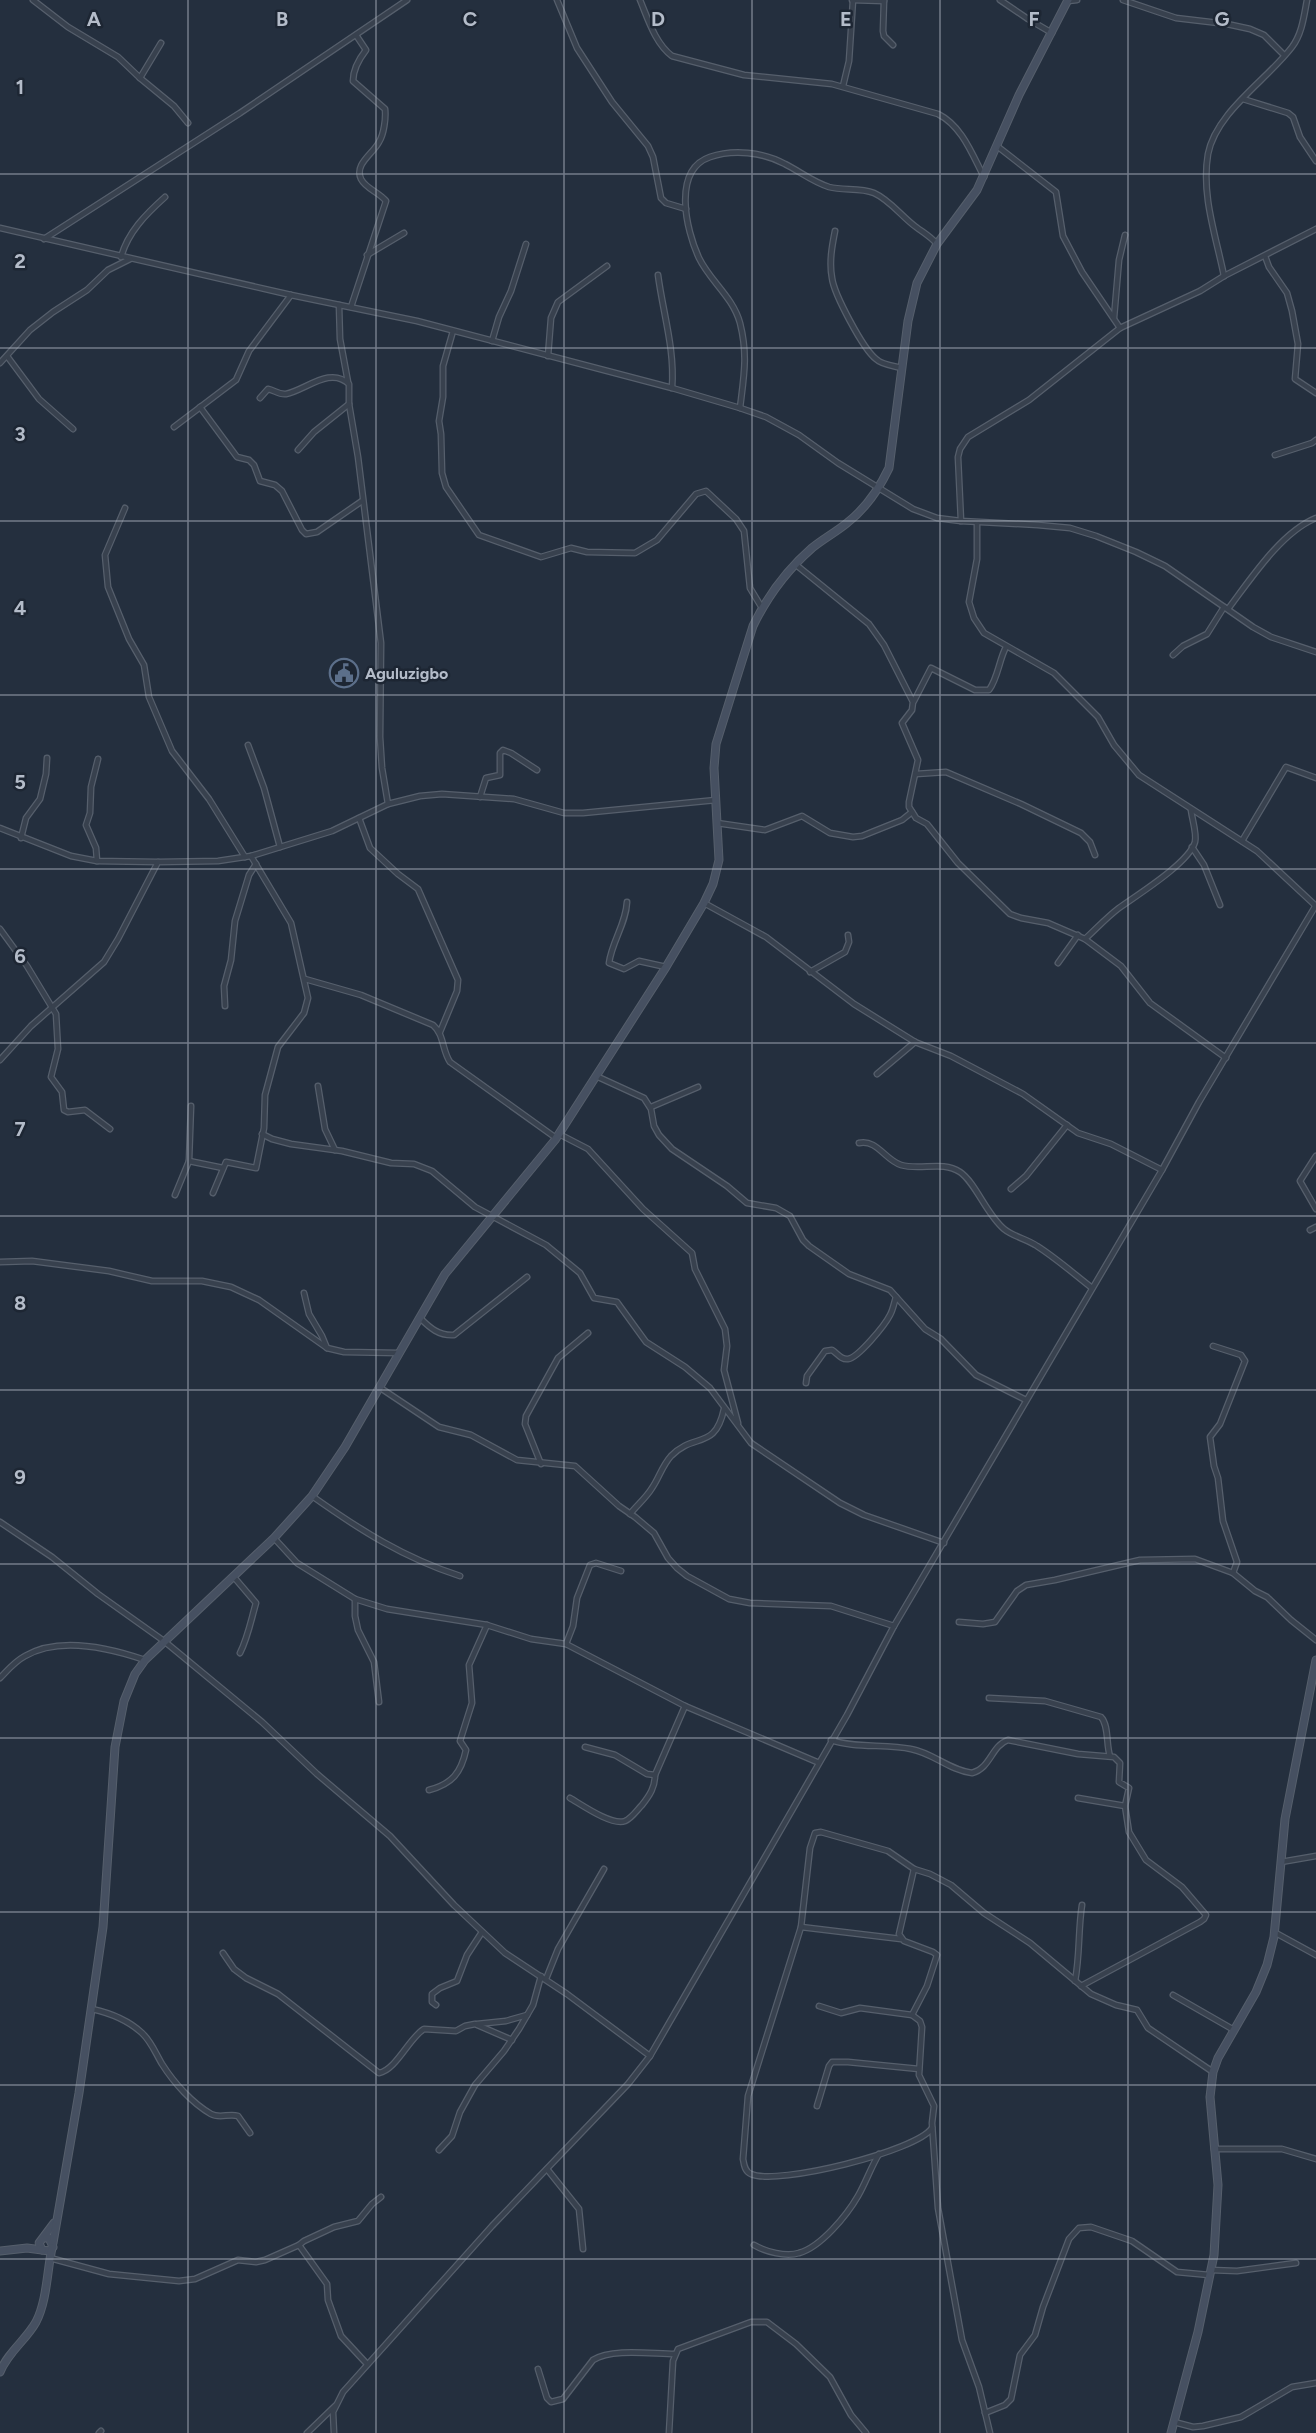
<svg xmlns="http://www.w3.org/2000/svg" width="1316" height="2433" font-family="Figtree,sans-serif">
<style>
.lines{fill:none;stroke-linecap:round;stroke-linejoin:round}
.street-casing{stroke:#565f6c;stroke-width:7}
.secondary-casing{stroke:#565f6c;stroke-width:9}
.street{stroke:#38414e;stroke-width:4.5}
.secondary{stroke:#465061;stroke-width:7}
.grid{fill:none;stroke:#b4bcc9;stroke-width:1.5;stroke-opacity:0.55}
.labels{text-anchor:middle;dominant-baseline:central;stroke-width:5;stroke-linejoin:round;paint-order:stroke}
.poi-label{font-size:16px;font-weight:bold;fill:#b4bcc9;stroke:#1d2633;text-anchor:start}
.grid-label{font-size:20px;text-anchor:middle;font-weight:bold;fill:#b4bcc9;stroke:#1d2633;stroke-width:5;stroke-linejoin:round;paint-order:stroke}
</style>
<rect width="100%" height="100%" fill="#242f3e"/>
<g class="lines">
<!-- street casing -->
<g class="street-casing">
<g id="street">
<polyline points="33,0 68,27 118,57 140,78 174,106 188,123"/>
<polyline points="557,0 577,48 612,102 648,146 653,157 661,198 666,203 686,209"/>
<path d="M640,0C648,19 655,43 672,56L744,75L832,84L938,114C962,126 972,154 984,177"/>
<polyline points="852,0 884,1"/>
<polyline points="884,0 883,31 884,36 893,45"/>
<polyline points="1000,0 1028,19 1052,33"/>
<polyline points="1123,0 1176,18 1227,24 1250,29 1264,35 1284,55"/>
<polyline points="1068,1 1077,0"/>
<polyline points="140,78 161,43"/>
<polyline points="843,86 849,61 853,0"/>
<polyline points="1243,99 1288,113 1293,117 1300,137 1316,161"/>
<polyline points="997,146 1056,192 1063,236 1082,272 1120,328"/>
<polyline points="0,228 291,295 417,321 672,388 740,408 766,417 799,435 838,463 913,509 937,518 961,521 1038,525 1070,528 1096,536 1136,552 1165,566 1253,627 1271,637 1316,652"/>
<path d="M835,231C832,246 829,262 832,278C834,294 863,349 876,359C882,365 894,366 902,368"/>
<polyline points="44,239 240,113 407,0"/>
<polyline points="367,255 404,233"/>
<polyline points="1265,256 1269,267 1287,293 1292,311 1298,344 1295,379 1316,393"/>
<path d="M121,257C128,232 146,214 165,197"/>
<path d="M658,275C663,313 675,349 672,388"/>
<path d="M1224,276C1216,236 1201,195 1208,154C1216,112 1267,80 1292,47C1302,34 1304,16 1307,0"/>
<polyline points="339,305 340,339 348,382"/>
<path d="M351,307L386,201C379,192 366,189 361,179C354,164 373,154 379,142C384,134 386,118 385,109L353,81C353,69 359,59 366,50L356,35"/>
<polyline points="1114,318 1119,260 1125,235"/>
<polyline points="453,331 443,366 443,397 439,421 441,434 442,473 446,487 479,535 541,557 571,548 587,552 635,553 657,540 696,494 706,491 736,519 744,531 750,588 762,608"/>
<polyline points="492,341 499,317 511,291 526,244"/>
<polyline points="7,356 39,399 73,429"/>
<polyline points="548,356 551,318 558,302 607,266"/>
<polyline points="0,363 30,330 53,312 87,290 108,270 130,259"/>
<path d="M260,398L268,389C274,390 279,395 286,394C306,390 330,366 349,384V404L358,457L381,643L380,737L382,768L388,804"/>
<polyline points="200,407 237,457 249,460 254,465 260,481 275,485 282,491 302,530 306,534 317,532 362,501"/>
<path d="M740,408C744,375 748,355 740,323C733,297 710,281 699,258C686,230 672,170 710,157C733,149 763,152 785,164C799,171 813,182 829,187C843,191 860,187 874,193C890,200 902,217 916,227C924,233 930,236 937,244"/>
<polyline points="174,427 236,380 249,351 291,295"/>
<polyline points="298,450 314,432 349,404"/>
<polyline points="1275,455 1312,443 1316,440"/>
<polyline points="125,508 105,555 108,587 129,639 144,665 149,697 172,751 209,799 245,857"/>
<polyline points="961,521 958,457 960,449 968,437 1029,400 1120,328 1200,291 1224,276 1316,229"/>
<polyline points="977,523 977,559 969,602 974,618 984,633 1054,673 1098,717 1114,745 1139,775 1257,851 1316,906"/>
<polyline points="795,564 869,624 884,645 913,702 912,710 902,723 918,760 909,802 909,807 916,818 927,824 958,863 1010,914 1021,918 1048,923 1085,939 1121,966 1150,1003 1226,1058"/>
<path d="M1228,609C1250,580 1281,532 1316,518"/>
<polyline points="1173,655 1183,646 1207,634 1224,607"/>
<path d="M914,701L931,668L975,690H989C998,678 999,660 1006,647"/>
<polyline points="248,745 264,788 280,847"/>
<polyline points="916,774 946,772 1021,804 1081,833 1090,842 1095,855"/>
<polyline points="480,797 486,778 500,775 500,753 503,750 511,753 537,770"/>
<polyline points="359,818 370,848 398,874 418,889 458,980 457,991 440,1032"/>
<polyline points="717,823 765,830 802,816 830,833 853,837 862,836 902,820 912,812"/>
<polyline points="0,828 71,856 97,861 158,862"/>
<polyline points="21,838 26,818 40,799 46,774 47,758"/>
<polyline points="1242,841 1286,767 1316,778"/>
<polyline points="1192,847 1204,865 1220,905"/>
<polyline points="97,861 96,848 86,825 90,813 91,787 98,759"/>
<path d="M627,902C626,924 612,941 609,963L624,969L639,961L666,967"/>
<polyline points="704,903 766,937 854,1004 915,1042 951,1056 1023,1094 1078,1133 1111,1144 1162,1170"/>
<polyline points="0,929 27,966 56,1014 58,1049 51,1077 62,1092 64,1110 68,1112 85,1110 110,1129"/>
<path d="M1085,939C1096,929 1107,917 1119,908C1137,895 1189,863 1195,842C1197,833 1192,819 1191,810"/>
<polyline points="1058,963 1078,935"/>
<polyline points="810,972 845,952 849,942 848,935"/>
<path d="M305,979L361,995L433,1025C444,1034 442,1050 450,1062L556,1138"/>
<polyline points="225,1006 224,986 231,960 235,921 249,875 256,864"/>
<polyline points="0,1060 31,1026 104,962 118,939 158,862 218,861 251,856 332,831 388,804 420,796 442,794 514,799 564,813 583,813 716,800"/>
<polyline points="877,1074 915,1042"/>
<polyline points="596,1076 644,1098 651,1109 654,1126 659,1135 672,1149 727,1186 747,1203 776,1208 790,1216 803,1240 809,1246 849,1274 890,1290 925,1329 941,1339 976,1375 1026,1400"/>
<polyline points="318,1086 325,1129 335,1150"/>
<polyline points="651,1107 698,1087"/>
<polyline points="262,1134 272,1139 291,1144 342,1151 391,1163 414,1164 432,1171 475,1207 546,1245 580,1273 594,1298 617,1302 646,1342 685,1367 710,1388 751,1443 840,1503 864,1515 944,1543"/>
<polyline points="559,1134 588,1149 643,1209 692,1253 695,1269 725,1329 727,1346 724,1370 738,1423"/>
<path d="M859,1143C877,1139 885,1160 901,1165C921,1171 942,1160 960,1172C976,1183 986,1214 1004,1229C1014,1237 1027,1239 1037,1246C1056,1258 1074,1274 1092,1288"/>
<polyline points="1316,1156 1300,1181 1316,1209"/>
<polyline points="189,1161 223,1168"/>
<polyline points="1011,1189 1026,1176 1067,1125"/>
<polyline points="213,1193 226,1162 256,1168 264,1128 265,1095 278,1047 304,1013 308,998 291,923 251,856"/>
<polyline points="175,1195 189,1161 191,1106"/>
<polyline points="1310,1230 1316,1227"/>
<polyline points="0,1262 32,1261 109,1271 152,1281 202,1281 231,1287 259,1300 327,1348 344,1352 399,1353"/>
<polyline points="304,1293 309,1314 322,1336 327,1348"/>
<path d="M420,1318C430,1328 439,1336 454,1335L527,1277"/>
<polyline points="1213,1346 1241,1355 1245,1361 1220,1424 1210,1437 1214,1466 1218,1478 1223,1521 1237,1562 1233,1573"/>
<path d="M806,1383L807,1376L825,1351L832,1350C837,1353 841,1360 848,1359C858,1358 885,1325 890,1315C893,1310 894,1303 896,1297"/>
<polyline points="379,1387 439,1427 471,1435 517,1460 575,1466 619,1506 635,1517 654,1533 668,1558 677,1568 687,1576 729,1599 750,1603 831,1606 894,1626"/>
<polyline points="541,1464 525,1424 526,1416 558,1358 588,1333"/>
<path d="M312,1496C360,1530 404,1558 460,1576"/>
<path d="M630,1514C637,1505 646,1498 652,1488C659,1478 662,1466 671,1456C694,1432 715,1451 724,1409"/>
<polyline points="0,1522 52,1557 98,1594 164,1641 262,1722 317,1774 390,1836 454,1905 505,1953 567,1994 650,2056"/>
<polyline points="274,1538 297,1563 355,1599 387,1609 487,1625 531,1639 566,1644 685,1706 817,1762"/>
<path d="M233,1576L256,1603C251,1620 248,1637 240,1653"/>
<polyline points="355,1599 355,1616 358,1630 374,1662 379,1702"/>
<polyline points="959,1622 983,1624 995,1622 1017,1591 1026,1585 1055,1580 1140,1560 1195,1559 1233,1573 1255,1591 1267,1597 1291,1620 1316,1640"/>
<polyline points="566,1644 573,1626 577,1598 590,1565 596,1563 621,1571"/>
<path d="M0,1678C8,1670 14,1662 25,1656C59,1636 110,1648 145,1660"/>
<path d="M989,1698L1045,1701L1101,1717C1109,1725 1106,1745 1110,1756"/>
<path d="M831,1740C852,1748 887,1744 911,1749C933,1753 949,1770 972,1773C991,1768 991,1746 1008,1740L1078,1754L1114,1757L1120,1763L1119,1782L1129,1788L1125,1806"/>
<polyline points="585,1747 615,1755 647,1774 655,1775 685,1706"/>
<path d="M429,1790C452,1784 461,1773 466,1750L460,1741L472,1703L469,1665L487,1625"/>
<path d="M570,1798C582,1805 612,1826 625,1821C632,1818 637,1810 642,1805C650,1795 655,1787 655,1775"/>
<polyline points="1078,1798 1125,1806 1129,1832 1146,1860 1182,1887 1206,1915 1204,1919 1200,1922 1081,1986"/>
<polyline points="1281,1862 1316,1856"/>
<polyline points="914,1869 899,1934 904,1941 933,1952 937,1955 927,1986 912,2015 920,2021 922,2027 919,2075 934,2106 932,2123 938,2208 962,2340 979,2387 990,2433"/>
<polyline points="801,1927 901,1939"/>
<polyline points="1274,1932 1316,1955"/>
<path d="M223,1953L234,1969L246,1978L278,1994L379,2073C396,2070 409,2038 424,2029L456,2031L465,2026L475,2024L512,2040"/>
<polyline points="546,1979 558,1949 604,1869"/>
<path d="M1075,1981C1080,1956 1078,1930 1082,1905"/>
<polyline points="1173,1995 1234,2030"/>
<polyline points="436,2005 432,2002 432,1994 440,1988 457,1981 467,1955 482,1932"/>
<polyline points="819,2006 841,2013 860,2008 912,2015"/>
<path d="M92,2009C110,2013 128,2020 142,2033C151,2041 156,2054 162,2064C174,2083 192,2103 211,2114C220,2119 229,2113 238,2116L250,2133"/>
<polyline points="477,2024 506,2021 527,2015"/>
<polyline points="817,2106 829,2066 832,2062 848,2062 919,2069"/>
<path d="M932,2128C917,2151 777,2186 751,2174C745,2172 744,2165 743,2159L748,2096L801,1927L810,1848L815,1833L821,1832L888,1851L914,1869L930,1874L951,1885L984,1913L1030,1943L1091,1994L1116,2005L1137,2010L1148,2028L1213,2072"/>
<polyline points="1214,2149 1282,2149 1316,2159"/>
<polyline points="439,2150 452,2136 460,2112 475,2085 504,2051 519,2029 533,2005 541,1976"/>
<polyline points="547,2169 579,2209 583,2249"/>
<polyline points="299,2245 304,2241 334,2227 358,2221 372,2204 381,2197"/>
<path d="M754,2245C766,2252 786,2257 799,2253C821,2247 847,2215 858,2196C866,2182 871,2167 879,2154"/>
<polyline points="50,2258 109,2274 179,2281 195,2279 238,2260 256,2262 265,2260 299,2245 327,2284 328,2300 341,2336 367,2364"/>
<polyline points="1211,2270 1237,2271 1296,2263"/>
<path d="M538,2369L547,2398L551,2402L563,2399L593,2360C612,2348 652,2354 675,2354"/>
<polyline points="985,2413 1005,2405 1011,2399 1020,2355 1035,2335 1043,2307 1069,2239 1079,2228 1091,2227 1132,2241 1177,2272 1209,2275"/>
<polyline points="1174,2422 1193,2427 1203,2426 1241,2417 1292,2387 1316,2383"/>
<polyline points="99,2433 101,2431"/>
<polyline points="307,2433 335,2406"/>
<polyline points="334,2433 333,2412 343,2392 492,2226 628,2084 650,2056 847,1715 894,1626 1162,1170 1199,1102 1316,905"/>
<polyline points="669,2433 673,2361 678,2349 751,2322 767,2322 796,2344 830,2377 851,2415 866,2433"/>
</g>
</g>
<!-- secondary casing -->
<g class="secondary-casing">
<g id="secondary">
<polyline points="44,2238 49,2238 53,2247 49,2251 42,2250 39,2243 54,2223"/>
<path d="M53,2243L79,2093L103,1927L115,1747L124,1701L135,1674L145,1660L274,1538L312,1496L345,1447L445,1274L555,1140L666,967L704,903L713,884L719,860L714,768L716,744L753,626C767,597 788,569 812,548C823,539 836,532 847,523C865,509 879,489 889,468L908,321L917,283L937,244L977,190L1019,95L1068,0"/>
<polyline points="0,2251 27,2248 42,2250"/>
<path d="M0,2372C8,2352 26,2340 36,2322C47,2301 47,2271 52,2248"/>
<polyline points="1171,2433 1198,2332 1214,2255 1218,2185 1210,2097 1213,2072 1218,2058 1256,1992 1267,1965 1274,1937 1285,1819 1316,1660"/>
</g>
</g>
<!-- street -->
<use href="#street" class="street"/>
<!-- secondary -->
<use href="#secondary" class="secondary"/>
</g>
<!-- grid -->
<path class="grid" d="M188,0V2433M376,0V2433M564,0V2433M752,0V2433M940,0V2433M1128,0V2433M0,174H1316M0,348H1316M0,521H1316M0,695H1316M0,869H1316M0,1043H1316M0,1216H1316M0,1390H1316M0,1564H1316M0,1738H1316M0,1912H1316M0,2085H1316M0,2259H1316"/>
<!-- icons -->
<defs>
<g id="civic-ring" transform="scale(1.5)"><circle r="9.5" fill="#1d2633" stroke="#5c6f8a" stroke-width="1.5"/><path d="M-.6-6.5H3V-4.5H.6V-3L4-1V1h2V6H-6V1h2V-1L-.6-3ZM-1.2 2.5V6h2.4V2.5Z" fill="#5c6f8a"/></g>
</defs>
<g fill-rule="evenodd">
<use href="#civic-ring" x="344" y="673"/>
</g>
<g class="labels">
<!-- poi labels -->
<g class="poi-label">
<text x="365" y="673">Aguluzigbo</text>
</g>
</g>
<g class="grid-label">
<text x="94" y="26">A</text>
<text x="282" y="26">B</text>
<text x="470" y="26">C</text>
<text x="658" y="26">D</text>
<text x="846" y="26">E</text>
<text x="1034" y="26">F</text>
<text x="1222" y="26">G</text>
<text x="20" y="94">1</text>
<text x="20" y="268">2</text>
<text x="20" y="441">3</text>
<text x="20" y="615">4</text>
<text x="20" y="789">5</text>
<text x="20" y="963">6</text>
<text x="20" y="1136">7</text>
<text x="20" y="1310">8</text>
<text x="20" y="1484">9</text>
</g>
</svg>
